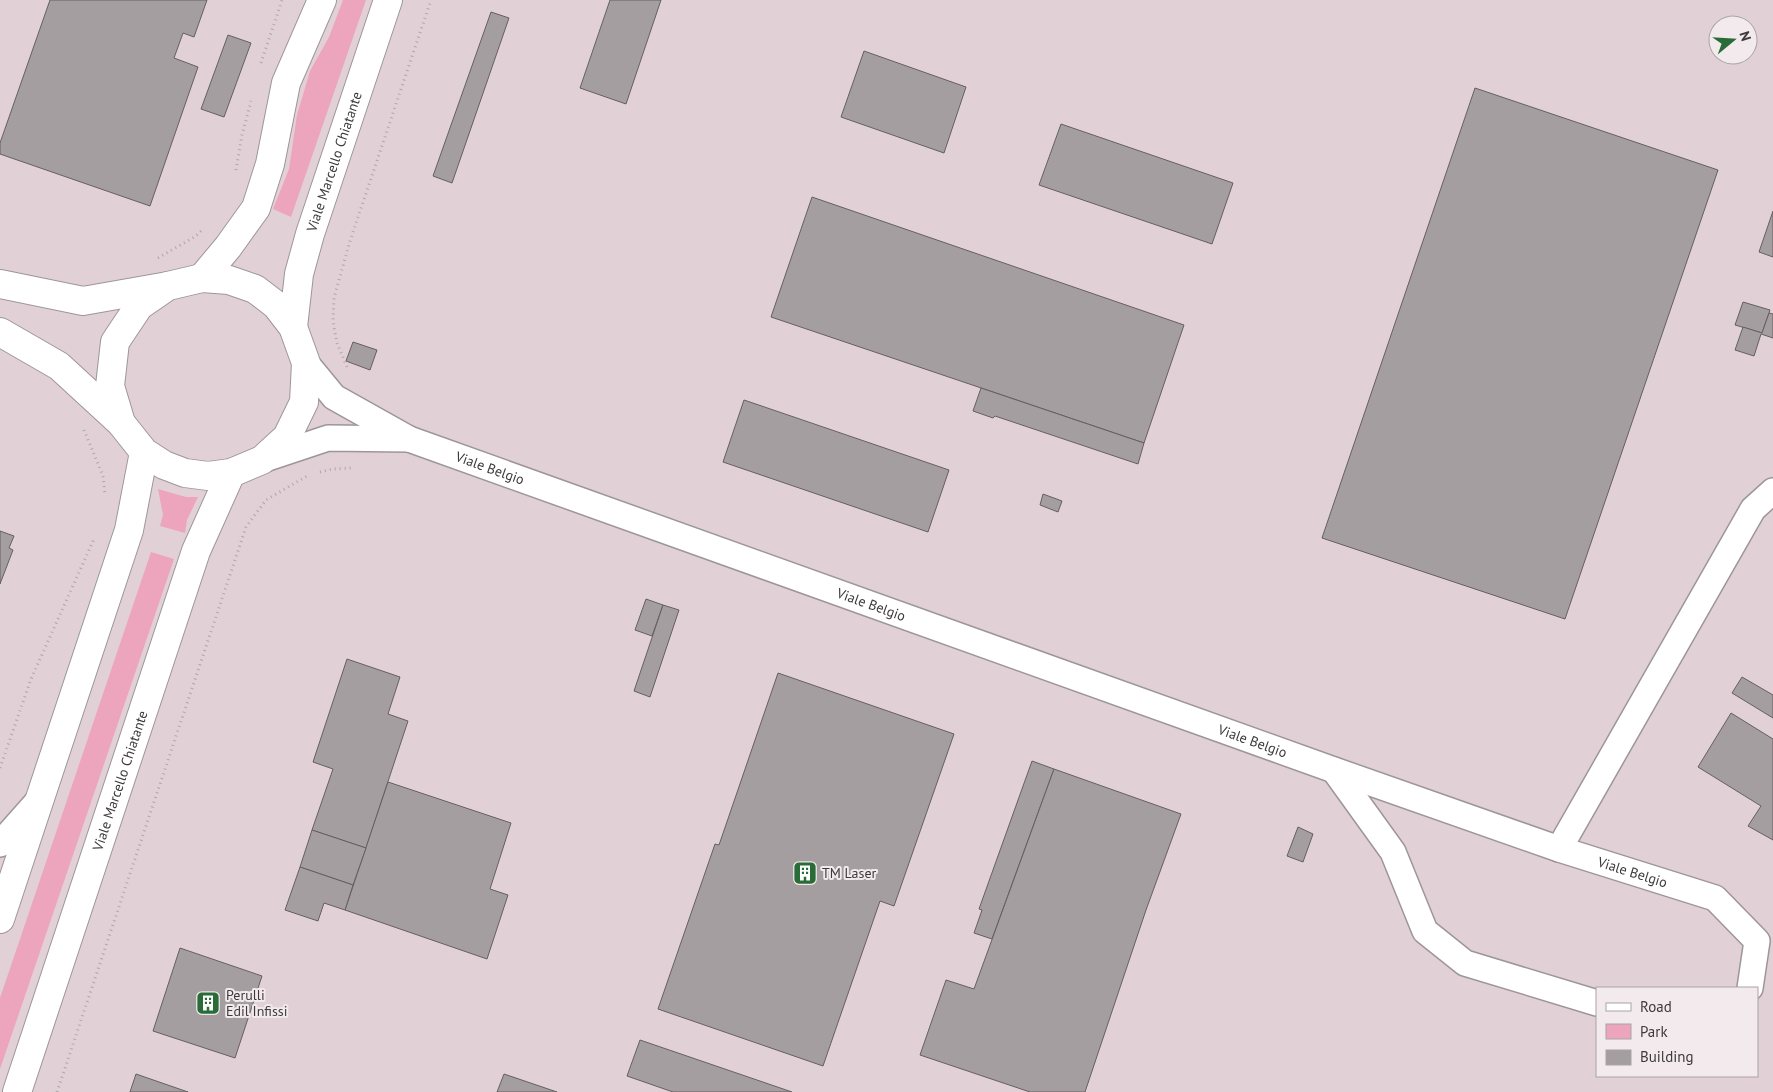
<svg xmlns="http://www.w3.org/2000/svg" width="1773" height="1092" font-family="'PT Sans',sans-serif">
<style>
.built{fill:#e1d1d6;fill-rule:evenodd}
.green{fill:#eca5bd}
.building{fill:#a59ea0;stroke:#665f61}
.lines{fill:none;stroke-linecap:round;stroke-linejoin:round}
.minor-casing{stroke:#9d9698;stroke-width:28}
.tertiary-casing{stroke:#9d9698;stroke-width:30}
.primary-casing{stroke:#9d9698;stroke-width:30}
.path{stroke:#ada7a9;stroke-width:3;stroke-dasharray:1 4;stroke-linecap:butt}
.minor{stroke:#fff;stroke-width:25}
.tertiary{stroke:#fff;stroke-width:28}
.primary{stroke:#fff;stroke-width:28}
.labels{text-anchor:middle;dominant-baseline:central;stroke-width:4;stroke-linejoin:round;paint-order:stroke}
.street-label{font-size:14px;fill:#3d3a3b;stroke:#f2eaec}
.poi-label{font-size:14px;fill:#3d3a3b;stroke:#f2eaec;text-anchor:start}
</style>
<rect width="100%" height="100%" fill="#e4dddf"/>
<!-- built -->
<path class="built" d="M0,0H1773V1092H0ZM1718,25H1748V55H1718ZM1597,988H1757V1076H1597Z"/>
<!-- green -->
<g class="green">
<polygon points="343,0 366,0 291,217 273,209 289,169 297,115 310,71 329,37"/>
<polygon points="158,489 186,497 198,497 187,520 185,533 160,526 163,515"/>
<polygon points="151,552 174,559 0,1069 0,998"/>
</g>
<!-- building -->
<g class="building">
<polygon points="50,0 207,0 194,37 183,33 174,58 198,67 150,206 0,154 0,143"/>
<polygon points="610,0 661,0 626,104 580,88"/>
<polygon points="491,12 509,18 452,183 433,176"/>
<polygon points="228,35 251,43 224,117 201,109"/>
<polygon points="864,51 966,87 944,153 841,117"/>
<polygon points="1475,88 1718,170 1565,619 1322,538"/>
<polygon points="1061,124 1233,183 1212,244 1039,185"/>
<polygon points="812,197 1184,325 1144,443 771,317"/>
<polygon points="1773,211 1773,257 1759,252"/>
<polygon points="1743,302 1770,310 1762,333 1735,325"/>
<polygon points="1769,313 1773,314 1773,338 1761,334 1754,356 1735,350 1743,327 1762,333"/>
<polygon points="353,342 377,350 370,370 346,361"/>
<polygon points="981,388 1144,443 1138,464 995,416 993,418 973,411"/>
<polygon points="744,400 949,470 928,532 723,462"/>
<polygon points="1043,494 1062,501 1058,512 1040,505"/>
<polygon points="0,531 14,536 9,548 13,550 0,584"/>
<polygon points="646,599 663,605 652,636 635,630"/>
<polygon points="663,605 679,610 650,697 634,691"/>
<polygon points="347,659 400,677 388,714 408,721 366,848 312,830 333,769 313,762"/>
<polygon points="778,673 954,734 894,906 880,901 823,1066 658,1009 715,844 719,845"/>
<polygon points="1742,677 1773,695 1773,718 1732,693"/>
<polygon points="1731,713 1773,739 1773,840 1748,826 1761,806 1698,767"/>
<polygon points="1032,761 1054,769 992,939 974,933 982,910 979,909"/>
<polygon points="1054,769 1181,814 1146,910 1085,1092 1030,1092 920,1055 946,980 974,989"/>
<polygon points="388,782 511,823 490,889 508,895 487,959 345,910"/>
<polygon points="1298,827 1313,834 1303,862 1287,856"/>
<polygon points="312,830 366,848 353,885 300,867"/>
<polygon points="300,867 353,885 345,910 324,903 318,921 285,910"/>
<polygon points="180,948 262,976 235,1058 153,1031"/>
<polygon points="640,1040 792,1092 673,1092 627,1076"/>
<polygon points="136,1074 188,1092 130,1092"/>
<polygon points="504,1074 557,1092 497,1092"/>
</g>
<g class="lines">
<!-- minor casing -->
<g class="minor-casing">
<g id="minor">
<path id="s1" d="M306,363L334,397L409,439L1334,770L1559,849L1715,898L1757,941L1750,988"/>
<polyline points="262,460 328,438 409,439"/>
<polyline points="1334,770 1393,852 1425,931 1465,963 1597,1003"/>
<polyline points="0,844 38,801"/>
<polyline points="1559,849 1753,509 1773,491"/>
</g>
</g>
<!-- tertiary casing -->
<g class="tertiary-casing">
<g id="tertiary">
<polyline points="202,278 228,247 256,208 270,164 286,83 322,0"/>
<path id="s2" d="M293,327L299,274L310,234L388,0"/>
<polyline points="0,919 129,530 144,452 121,423 110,386 115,342 139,306 168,286 202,278 229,280 255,289 276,305 293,327 306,363 304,402 287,437 262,460 231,473 208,476 185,473 164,465 144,452"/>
<path id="s3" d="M17,1092L196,551L231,473"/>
</g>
</g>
<!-- primary casing -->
<g class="primary-casing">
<g id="primary">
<polyline points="0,284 83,301 168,286"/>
<polyline points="0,332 59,366 121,423"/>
</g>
</g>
<!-- path -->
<g class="path">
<polyline points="261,63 282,0"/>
<polyline points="236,170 242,135 251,101"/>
<polyline points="158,258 196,236 203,229"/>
<polyline points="347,367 337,343 333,322 334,298 350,241 431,0"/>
<polyline points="84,430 103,476 105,495"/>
<polyline points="320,472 333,469 351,468"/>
<polyline points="0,768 31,679 94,539"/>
<polyline points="57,1092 246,527 266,500 307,476"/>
</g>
<!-- minor -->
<use href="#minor" class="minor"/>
<!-- tertiary -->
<use href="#tertiary" class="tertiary"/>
<!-- primary -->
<use href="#primary" class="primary"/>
</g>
<!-- icons -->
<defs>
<g id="building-square" transform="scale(1.25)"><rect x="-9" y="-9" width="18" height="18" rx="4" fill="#296c37" stroke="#f2eaec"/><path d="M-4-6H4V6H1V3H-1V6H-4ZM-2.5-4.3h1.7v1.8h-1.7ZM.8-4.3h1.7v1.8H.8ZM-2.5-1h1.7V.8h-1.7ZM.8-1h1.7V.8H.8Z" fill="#fff"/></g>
</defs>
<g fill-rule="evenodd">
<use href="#building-square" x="805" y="873"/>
<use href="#building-square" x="208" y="1003"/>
</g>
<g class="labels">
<!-- street labels -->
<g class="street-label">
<text stroke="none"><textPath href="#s2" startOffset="171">Viale Marcello Chiatante</textPath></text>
<text stroke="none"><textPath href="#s1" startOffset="216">Viale Belgio</textPath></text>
<text stroke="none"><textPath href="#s1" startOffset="621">Viale Belgio</textPath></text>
<text stroke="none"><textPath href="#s1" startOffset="1026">Viale Belgio</textPath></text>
<text stroke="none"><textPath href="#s3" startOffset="328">Viale Marcello Chiatante</textPath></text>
<text stroke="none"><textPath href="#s1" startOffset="1428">Viale Belgio</textPath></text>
</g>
<!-- poi labels -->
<g class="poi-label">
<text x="822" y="873">TM Laser</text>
<text x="226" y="995">Perulli<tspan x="226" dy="16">Edil Infissi</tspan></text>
</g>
</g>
<!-- legend -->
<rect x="1596" y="987" width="162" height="90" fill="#f2eaec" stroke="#aaa4a5"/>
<rect x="1606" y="1003" width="25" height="8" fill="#ffffff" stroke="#aaa4a5"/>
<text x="1640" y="1012" font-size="15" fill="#3d3a3b">Road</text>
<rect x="1606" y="1024" width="25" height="15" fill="#eca5bd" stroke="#aaa4a5"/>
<text x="1640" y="1037" font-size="15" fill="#3d3a3b">Park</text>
<rect x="1606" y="1050" width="25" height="15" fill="#a59ea0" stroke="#aaa4a5"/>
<text x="1640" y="1062" font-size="15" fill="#3d3a3b">Building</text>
<!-- north arrow -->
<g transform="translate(1733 40) rotate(72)"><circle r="24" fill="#f2eaec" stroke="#aaa4a5"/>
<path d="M0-4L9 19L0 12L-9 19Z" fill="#296c37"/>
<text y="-8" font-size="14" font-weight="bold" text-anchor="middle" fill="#3d3a3b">N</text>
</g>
</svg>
